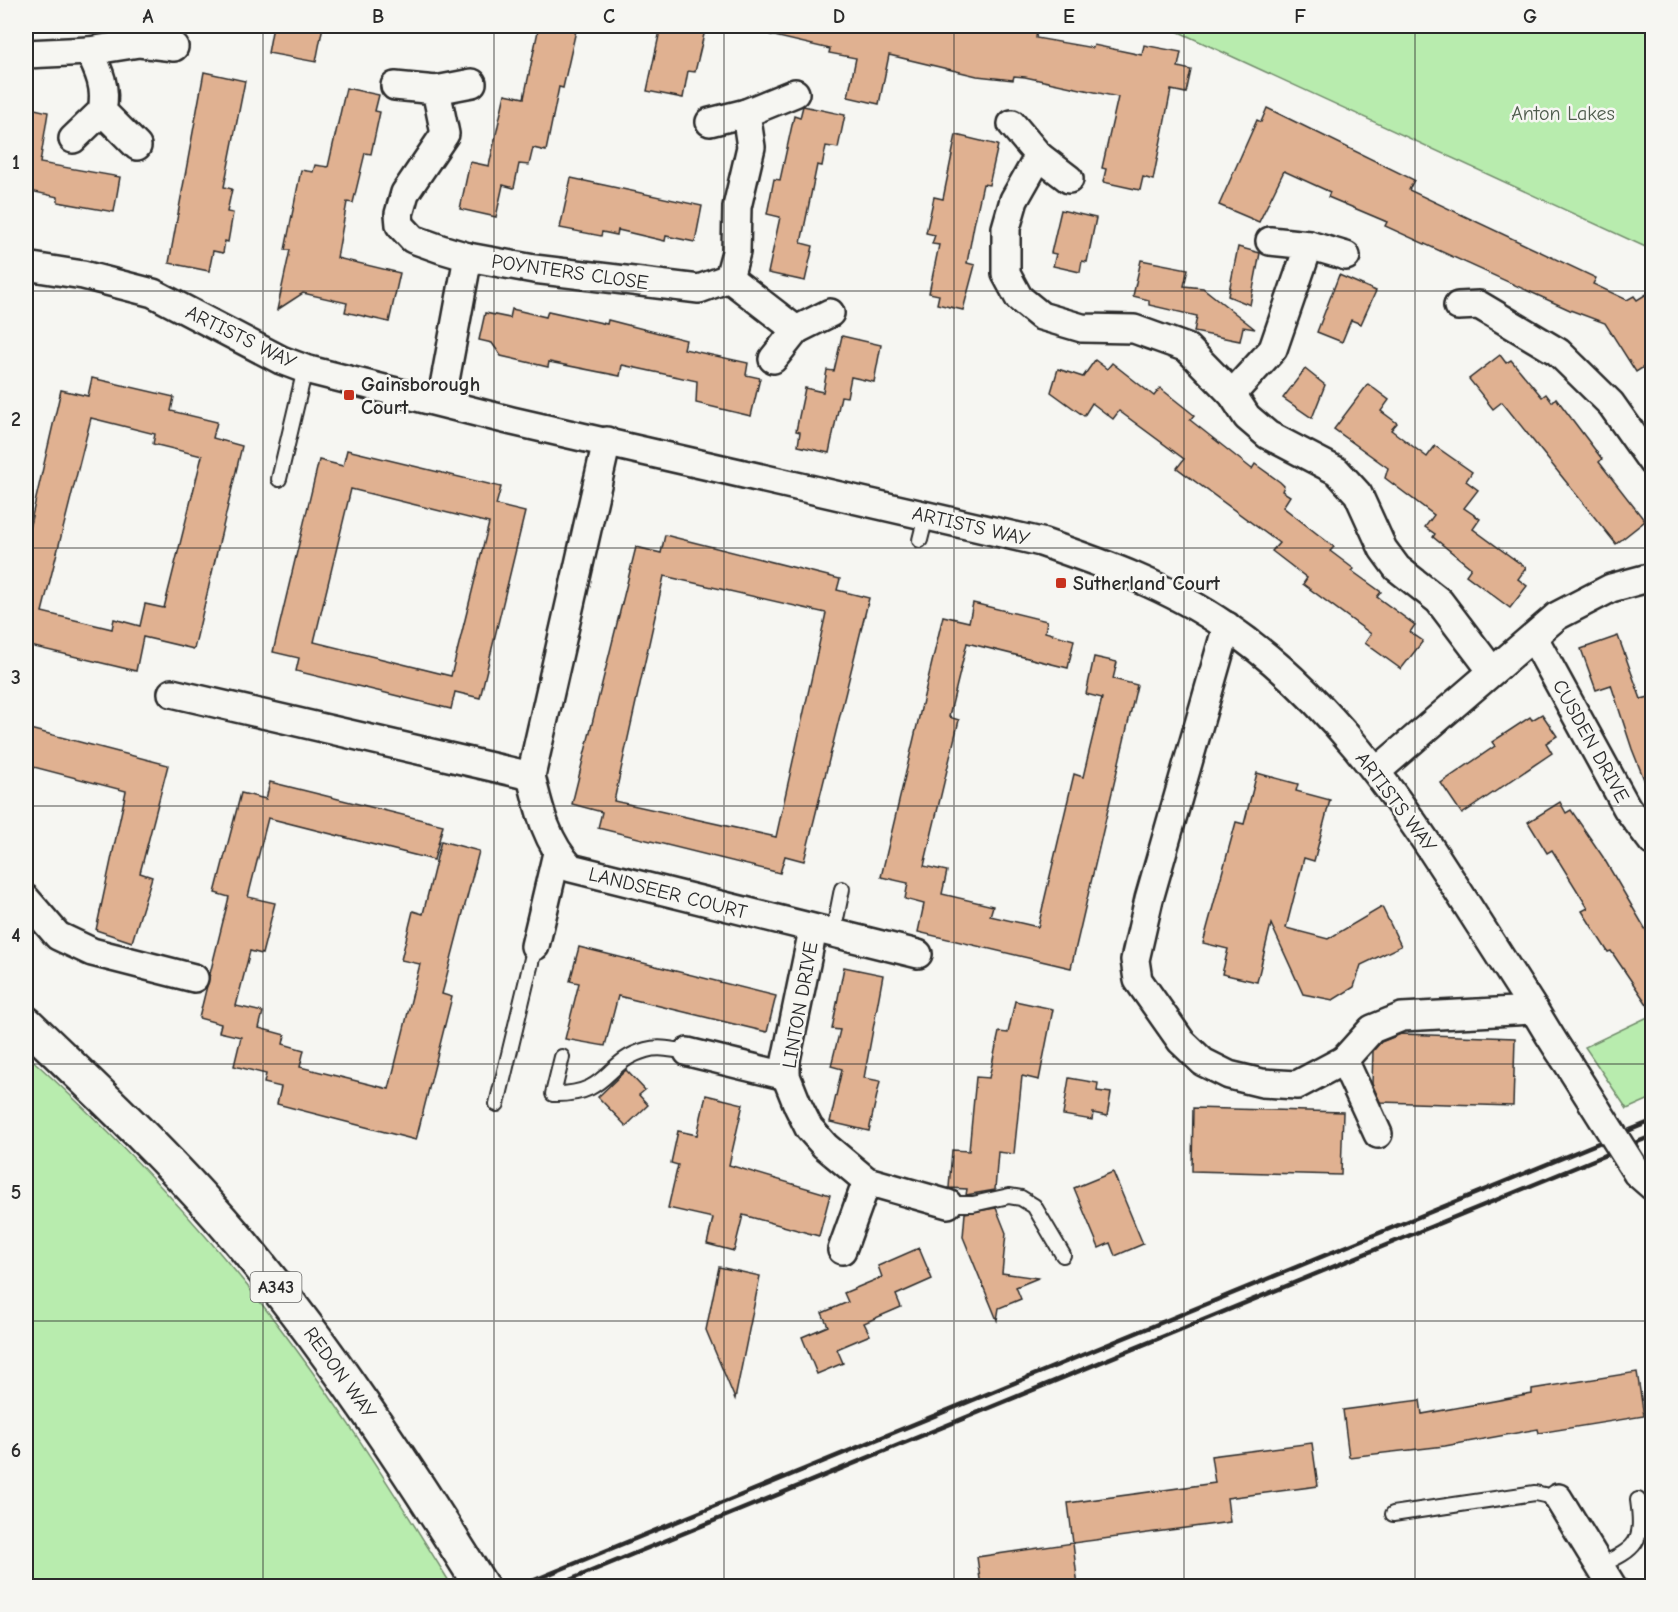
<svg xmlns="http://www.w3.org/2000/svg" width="1678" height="1612" font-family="'Comic Neue',sans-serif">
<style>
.green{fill:#b8ecae;stroke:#728c6c;stroke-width:1.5}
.building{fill:#e0b191;stroke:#2b2b2b;stroke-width:1.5;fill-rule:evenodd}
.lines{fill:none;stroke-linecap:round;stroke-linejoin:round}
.lane-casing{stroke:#2b2b2b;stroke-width:18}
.street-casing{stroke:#2b2b2b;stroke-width:32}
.primary-casing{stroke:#2b2b2b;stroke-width:38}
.lane{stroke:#f6f6f2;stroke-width:14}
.street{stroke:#f6f6f2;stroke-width:27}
.primary{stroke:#f6f6f2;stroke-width:33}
.rail{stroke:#2b2b2b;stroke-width:4.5}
.street-bridge-casing{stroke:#2b2b2b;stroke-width:32;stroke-linecap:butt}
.street-bridge{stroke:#f6f6f2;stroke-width:27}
.grid{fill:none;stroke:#2b2b2b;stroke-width:1.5;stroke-opacity:0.55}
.poi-dot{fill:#c8321e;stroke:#f6f6f2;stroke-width:2}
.labels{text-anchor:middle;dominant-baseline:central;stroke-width:5;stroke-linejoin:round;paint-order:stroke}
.shield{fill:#f6f6f2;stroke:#686867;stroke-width:1.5}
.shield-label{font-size:18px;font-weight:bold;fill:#2b2b2b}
.park-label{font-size:20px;fill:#4e5b4c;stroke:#f6f6f2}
.street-label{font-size:20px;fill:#2b2b2b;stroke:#f6f6f2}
.poi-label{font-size:20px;font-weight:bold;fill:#2b2b2b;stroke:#f6f6f2;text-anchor:start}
.neatline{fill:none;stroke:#2b2b2b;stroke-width:2}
.grid-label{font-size:20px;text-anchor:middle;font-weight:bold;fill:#2b2b2b}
</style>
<rect width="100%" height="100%" fill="#f6f6f2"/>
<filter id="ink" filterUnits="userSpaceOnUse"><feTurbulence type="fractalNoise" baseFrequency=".0167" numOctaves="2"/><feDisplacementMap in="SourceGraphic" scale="12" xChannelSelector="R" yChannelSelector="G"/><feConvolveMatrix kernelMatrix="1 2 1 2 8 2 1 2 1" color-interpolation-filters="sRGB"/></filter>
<g filter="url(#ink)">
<!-- green -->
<g class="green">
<polygon points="1166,26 1652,26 1652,250"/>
<polygon points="1652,1015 1652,1098 1627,1109 1585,1047"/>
<path d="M26,1054C101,1122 171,1194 236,1272C317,1370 386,1479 452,1586H30L26,1579Z"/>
</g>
<!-- building -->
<g class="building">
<polygon points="273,26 323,26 316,62 268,53"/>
<polygon points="539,26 577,26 563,88 559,87 546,151 533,148 529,165 519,164 514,188 503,185 496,217 460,209 470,162 489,166 505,94 524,98"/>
<polygon points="661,26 706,26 695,72 688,71 683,98 647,91"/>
<polygon points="771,26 928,26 953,31 954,26 1017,26 1037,30 1036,38 1093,48 1094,45 1142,55 1144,45 1181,52 1178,67 1191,70 1186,93 1171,90 1153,180 1143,177 1140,190 1103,182 1106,169 1102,168 1118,97 1025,77 1014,76 1013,80 977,76 889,55 879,104 848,97 856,58 829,53 830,49 770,35"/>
<polygon points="204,72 245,81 224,187 232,189 227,212 233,213 228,242 225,241 223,253 213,251 209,271 169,263"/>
<polygon points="346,88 379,95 375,111 380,112 371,154 365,153 353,203 347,202 337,258 400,273 389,322 345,312 347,303 303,293 277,310 290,250 285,250 301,170 313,172 315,165 328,167"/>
<polygon points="803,106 845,115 838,148 826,146 822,166 817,165 801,243 813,246 805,281 768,273 780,217 767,214 774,179 780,180 794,116 800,118"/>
<polygon points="26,107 48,112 40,163 120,177 114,212 58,202 58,197 26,190"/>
<polygon points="1267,108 1414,180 1409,190 1596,278 1593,284 1627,300 1634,296 1637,300 1653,290 1653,361 1636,372 1605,323 1570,310 1385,226 1387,222 1328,197 1330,192 1284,171 1259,222 1219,205 1257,120 1261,122"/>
<polygon points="956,135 998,145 989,185 983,184 974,225 967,263 975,265 963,310 937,304 939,295 929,293 939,245 932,244 935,235 926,233 934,197 943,199"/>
<polygon points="571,178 702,206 695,242 666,236 665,241 618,230 617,235 602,232 601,236 560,228"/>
<polygon points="1061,210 1096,218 1087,262 1082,261 1080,272 1053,266 1056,254 1051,253"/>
<polygon points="1238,247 1260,253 1250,305 1228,296"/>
<polygon points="1141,260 1188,269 1184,286 1203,288 1255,329 1243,327 1240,341 1194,332 1197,316 1149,305 1149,300 1133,296"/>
<polygon points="1339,275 1376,291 1361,324 1351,320 1342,342 1317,332"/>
<polygon points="512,309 546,317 548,311 607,324 608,320 686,340 684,349 748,363 746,375 760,378 751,416 696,403 697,381 622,365 620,376 549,362 548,367 501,356 492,343 479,340 485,313 510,318"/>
<polygon points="842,336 881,345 874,382 851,377 847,397 841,396 829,453 798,446 800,432 796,431 805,388 823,392 827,370 834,371"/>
<polygon points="1500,355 1506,363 1511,360 1542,397 1546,394 1552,402 1556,398 1602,459 1599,462 1645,521 1616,544 1502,402 1493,409 1469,379"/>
<polygon points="1095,360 1107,369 1112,363 1154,396 1160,388 1194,415 1190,420 1252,469 1255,464 1280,482 1284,486 1282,491 1290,496 1283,507 1334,547 1330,551 1354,569 1352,571 1381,592 1377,597 1415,625 1410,632 1423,641 1401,669 1365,643 1371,634 1303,584 1307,578 1272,551 1279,543 1177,468 1184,459 1119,411 1113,419 1092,403 1084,416 1051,392 1058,369 1083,377"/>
<polygon points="1305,369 1325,385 1312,418 1283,398"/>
<path d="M92,378L174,397L171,411L217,422L213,438L242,446L194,649L143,637L136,671L26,645V542L61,390L88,396ZM91,418L155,434L153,444L202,456L164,608L145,604L140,626L114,619L112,629L42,612Z"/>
<polygon points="1368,384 1389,400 1381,411 1397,423 1391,430 1427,457 1435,446 1472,472 1466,481 1478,490 1464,508 1480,519 1473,529 1526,568 1518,579 1527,586 1510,608 1466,575 1471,568 1433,537 1435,534 1425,527 1434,515 1385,478 1388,468 1334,429"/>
<path d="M347,450L501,487L496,505L525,512L480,698L455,692L451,709L296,671L299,658L273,652L319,460L343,466ZM351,489L489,523L451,676L314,642Z"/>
<path d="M665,535L840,579L837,590L869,598L804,861L785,856L780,873L598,828L602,812L572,804L636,547L661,553ZM664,576L826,613L776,837L614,801Z"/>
<polygon points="973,603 1047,621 1045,632 1074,640 1068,668 967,643 949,717 959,720 924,866 947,871 942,894 993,906 990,916 1038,927 1074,774 1083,777 1102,698 1086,694 1094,657 1117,662 1113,679 1137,685 1071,968 918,932 924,904 905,899 908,883 881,877 943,616 969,622"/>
<polygon points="1618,636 1641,699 1653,696 1653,791 1649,792 1632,749 1611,685 1596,690 1581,649"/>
<polygon points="1542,714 1557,736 1546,743 1552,753 1462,814 1441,783 1495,746 1492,742 1530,717 1532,720"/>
<polygon points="26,728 168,765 140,873 152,877 132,942 96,930 126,791 26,765"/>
<polygon points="1257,773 1298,784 1296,791 1330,800 1314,861 1304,858 1286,928 1328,939 1382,907 1401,946 1361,965 1354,987 1333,1000 1303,994 1271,924 1257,982 1222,974 1228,949 1203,943 1236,822 1244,824"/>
<polygon points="270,782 443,825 434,860 268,818 248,897 275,903 262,954 250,951 236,1006 263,1012 259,1028 285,1035 283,1044 304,1050 300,1067 389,1089 420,964 401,960 413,911 423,914 441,841 479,851 442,994 452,997 416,1140 277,1104 281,1087 264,1083 266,1074 234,1066 241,1037 219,1032 221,1024 199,1018 229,897 215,893 241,793 266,799"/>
<polygon points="1560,802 1566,813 1571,810 1603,857 1653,942 1653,1013 1611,951 1608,952 1599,938 1582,911 1588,908 1552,850 1547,853 1528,822"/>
<polygon points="579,947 776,996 767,1032 618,996 605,1046 565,1039 579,983 570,981"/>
<polygon points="844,967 883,975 864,1078 880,1081 869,1131 830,1122 842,1069 831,1066 840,1030 832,1029"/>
<polygon points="1015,1001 1053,1009 1039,1080 1022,1076 1014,1154 998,1152 995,1190 966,1195 967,1189 949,1188 952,1150 969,1151 976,1077 989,1078 999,1032 1008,1033"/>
<polygon points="1401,1034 1515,1038 1513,1106 1380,1102 1372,1084 1373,1051 1381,1042"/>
<polygon points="626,1070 645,1090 639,1095 648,1105 626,1126 598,1097"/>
<polygon points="1069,1078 1098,1083 1097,1091 1111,1093 1107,1116 1093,1113 1092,1120 1063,1115"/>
<polygon points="706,1095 743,1104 729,1165 830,1195 819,1236 743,1215 734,1251 707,1244 713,1218 668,1208 678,1165 671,1163 678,1131 697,1135"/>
<polygon points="1193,1108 1343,1112 1341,1175 1192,1171"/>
<polygon points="1113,1172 1143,1244 1115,1256 1110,1243 1099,1248 1074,1188"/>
<polygon points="996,1208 1006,1233 1002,1273 1038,1278 1016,1287 1021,1299 999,1308 997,1320 963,1237 965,1213"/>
<polygon points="919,1248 932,1279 896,1295 901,1307 864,1323 870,1335 837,1349 843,1363 817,1374 802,1337 828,1326 822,1313 848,1302 844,1293 882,1277 878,1266"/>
<polygon points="719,1267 760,1276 735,1399 706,1330"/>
<polygon points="1637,1372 1644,1416 1539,1433 1538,1429 1445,1446 1349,1457 1343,1410 1420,1400 1422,1414 1532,1394 1532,1389"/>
<polygon points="1312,1443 1318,1486 1227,1498 1230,1522 1073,1543 1068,1503 1215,1483 1211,1456"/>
<polygon points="1073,1543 1078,1587 981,1587 977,1557"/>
</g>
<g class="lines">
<!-- lane casing -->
<g class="lane-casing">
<g id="lane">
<polyline points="279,479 305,369"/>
<polyline points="920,540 926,516"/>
<polyline points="833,934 842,889"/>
<path d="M562,1057L553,1094C611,1095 603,1062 646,1050C660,1046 674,1050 688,1052"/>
<polyline points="497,1104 535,946"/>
<polyline points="948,1204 973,1204 1009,1196 1021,1198 1034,1206 1063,1255"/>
<polyline points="1393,1514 1535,1493 1558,1498"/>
<path d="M1599,1566C1637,1548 1644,1543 1638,1500"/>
</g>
</g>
<!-- street casing -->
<g class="street-casing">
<g id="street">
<path d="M89,51C99,71 107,88 102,111L137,146"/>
<polyline points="26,54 89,51 139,43 174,47"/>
<polyline points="395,86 436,90 445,134 405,193 399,214 400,225 413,239 441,249 468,257 534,269 699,289 729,278 736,252 737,207 751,147 746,113 795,93"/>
<polyline points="436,90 472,83"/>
<polyline points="710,122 746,113"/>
<polyline points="1012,124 1039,156 1014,200 1006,228 1006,274 1019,298 1041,316 1082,328 1134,329 1187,348 1232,394 1247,417 1268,435 1337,471 1358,494 1383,549 1397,568 1439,601 1492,671"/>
<polyline points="73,139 102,111"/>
<polyline points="1039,156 1069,179"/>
<polyline points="1309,245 1346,256"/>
<path d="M26,266L83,275L153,293L281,360L305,369L512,421L1041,542C1105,564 1170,587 1226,626C1324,692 1398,795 1460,894C1484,931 1507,968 1531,1005C1543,1024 1554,1044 1567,1062"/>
<polyline points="729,278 796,330 830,313"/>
<polyline points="1458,306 1479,305 1558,352 1611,404 1652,462"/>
<polyline points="773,359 796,330"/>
<polyline points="1232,394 1273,349 1309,245 1270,241"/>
<polyline points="441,402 468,257"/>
<path d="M607,441L531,776C539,810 547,843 571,868L918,954"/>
<polyline points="1227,626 1149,899 1135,960 1138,980 1181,1041 1203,1062 1229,1075 1262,1083 1297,1085 1344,1060 1372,1029 1402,1017 1534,1010"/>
<polyline points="1534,638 1627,808 1652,841"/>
<polyline points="172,693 531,776"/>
<polyline points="1377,771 1557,616 1611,588 1652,577"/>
<polyline points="26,899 58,936 92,952 194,978"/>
<polyline points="813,930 786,1060 786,1076 798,1106 809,1128 825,1146 867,1181 948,1204"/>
<polyline points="535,946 557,853"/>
<polyline points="688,1052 786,1076"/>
<polyline points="1344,1060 1378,1134"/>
<polyline points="1637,1173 1652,1186"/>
<polyline points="842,1250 867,1181"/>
<polyline points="1558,1498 1612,1586"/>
</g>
</g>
<!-- primary casing -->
<g class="primary-casing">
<path id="primary" d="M26,1023C100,1094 176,1165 242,1244C331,1352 408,1468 481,1586"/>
</g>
<!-- lane -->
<use href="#lane" class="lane"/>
<!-- street -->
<use href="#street" class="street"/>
<!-- primary -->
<use href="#primary" class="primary"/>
<!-- rail -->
<g class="rail">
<polyline points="520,1586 1652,1121"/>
<polyline points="555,1586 1652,1136"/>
</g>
<!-- street-bridge casing -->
<g class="street-bridge-casing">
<polyline id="street-bridge" points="1567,1062 1637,1173"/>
</g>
<!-- street-bridge -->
<use href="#street-bridge" class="street-bridge"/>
</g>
</g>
<!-- grid -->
<path class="grid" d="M263,26V1586M494,26V1586M724,26V1586M954,26V1586M1184,26V1586M1415,26V1586M26,291H1652M26,548H1652M26,806H1652M26,1064H1652M26,1321H1652"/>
<!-- markers -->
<g class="poi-dot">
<rect x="343" y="389" width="12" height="12" rx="3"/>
<rect x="1055" y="577" width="12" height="12" rx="3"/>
</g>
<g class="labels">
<!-- shield labels -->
<rect class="shield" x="250.5" y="1272" width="51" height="30" rx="4.5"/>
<g class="shield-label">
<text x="276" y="1287">A343</text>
</g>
<!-- park labels -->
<g class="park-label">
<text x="1563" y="113">Anton Lakes</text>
</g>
<!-- street labels -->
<g class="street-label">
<text transform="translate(570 272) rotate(8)">POYNTERS CLOSE</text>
<text transform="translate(241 337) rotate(26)">ARTISTS WAY</text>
<text transform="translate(971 526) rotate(13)">ARTISTS WAY</text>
<text transform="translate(1591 741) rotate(61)">CUSDEN DRIVE</text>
<text transform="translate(1396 802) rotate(53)">ARTISTS WAY</text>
<text transform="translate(668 893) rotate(14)">LANDSEER COURT</text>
<text transform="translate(800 1005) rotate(-80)">LINTON DRIVE</text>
<text transform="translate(340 1373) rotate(54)">REDON WAY</text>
</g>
<!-- poi labels -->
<g class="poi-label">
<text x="361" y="384">Gainsborough<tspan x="361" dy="23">Court</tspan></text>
<text x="1073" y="583">Sutherland Court</text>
</g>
</g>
<!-- margin -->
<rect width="1678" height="1612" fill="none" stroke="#f6f6f2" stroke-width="66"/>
<rect x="33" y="33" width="1612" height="1546" class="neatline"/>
<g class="grid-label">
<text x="148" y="23">A</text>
<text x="378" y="23">B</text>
<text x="609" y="23">C</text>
<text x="839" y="23">D</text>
<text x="1069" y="23">E</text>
<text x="1300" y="23">F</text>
<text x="1530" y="23">G</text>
<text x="16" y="169">1</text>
<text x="16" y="426">2</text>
<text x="16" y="684">3</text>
<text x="16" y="942">4</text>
<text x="16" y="1199">5</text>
<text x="16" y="1457">6</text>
</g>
</svg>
